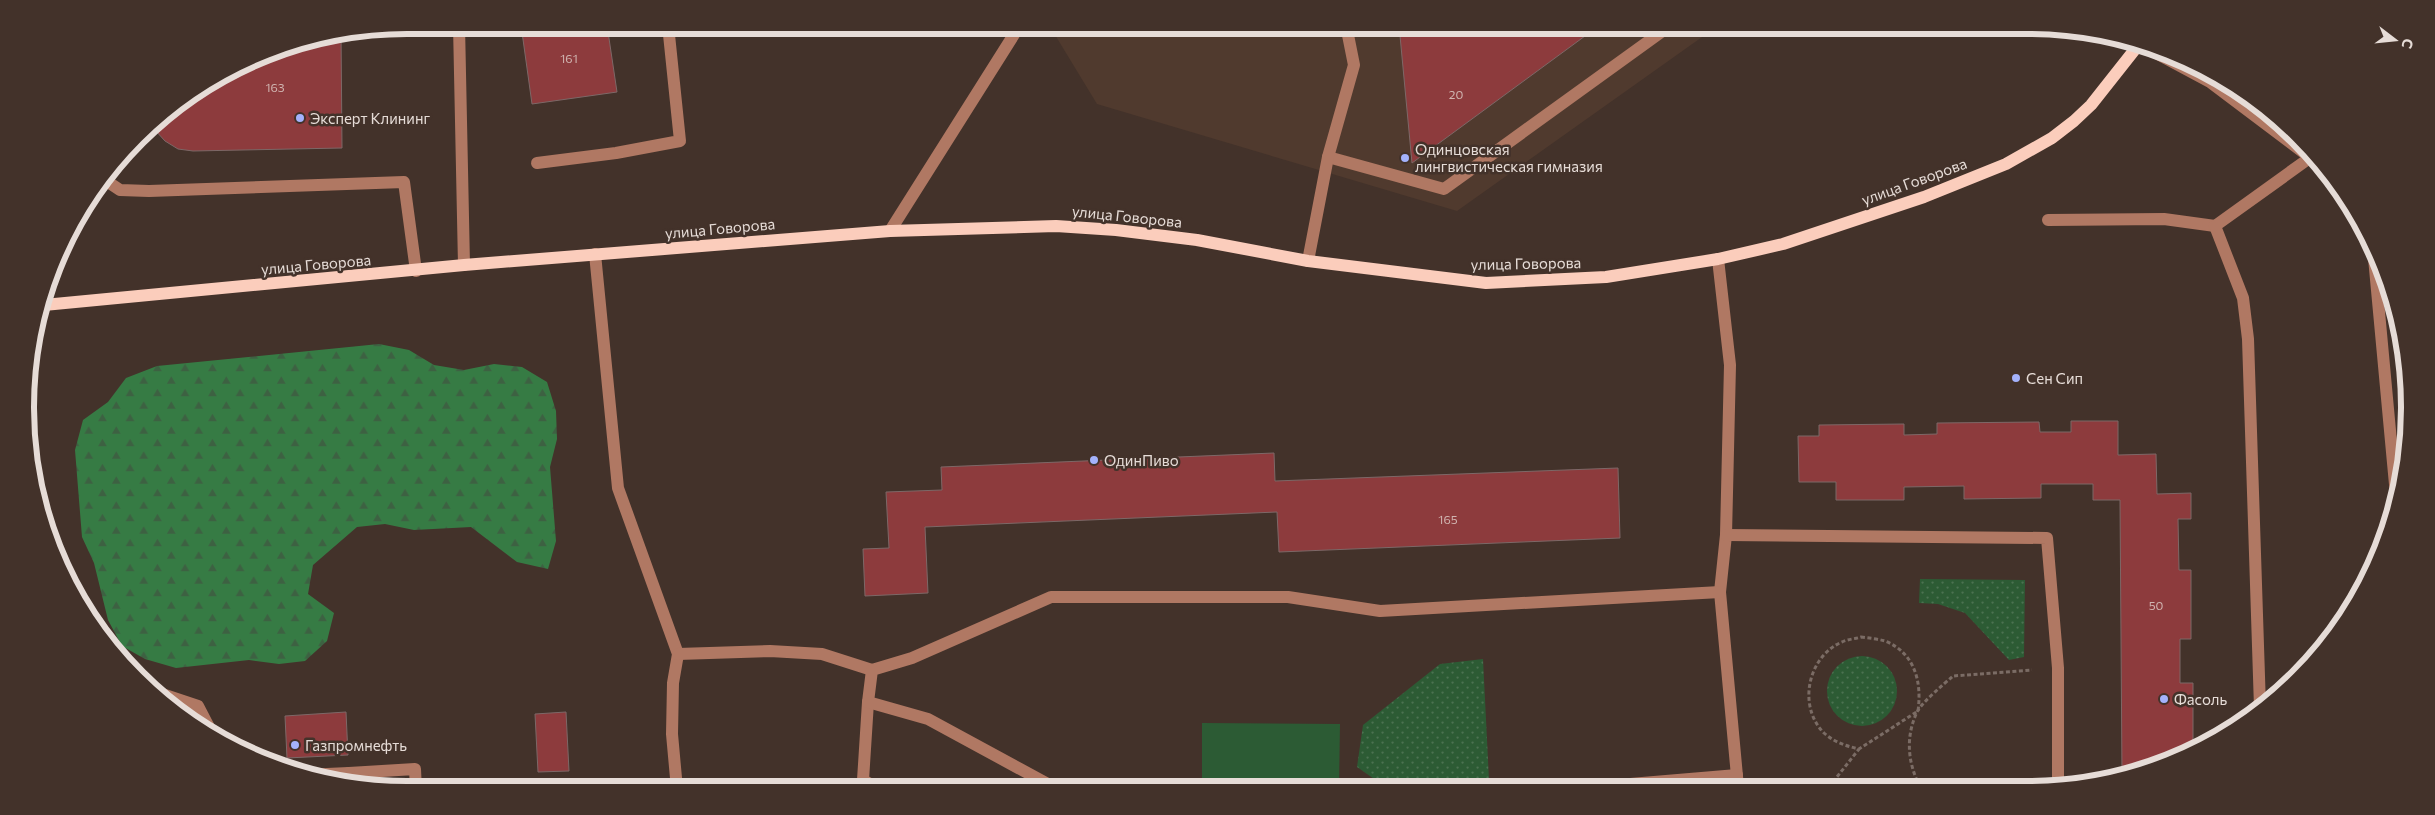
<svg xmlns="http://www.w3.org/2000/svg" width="2435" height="815" font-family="Commissioner,sans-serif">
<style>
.built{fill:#503a2e}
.grass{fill:#2c5b34}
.forest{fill:url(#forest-firs)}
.park{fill:url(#park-dots)}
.building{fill:#8d3b3d;stroke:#7d6867}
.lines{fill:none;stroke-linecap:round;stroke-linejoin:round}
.path{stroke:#7b6c65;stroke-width:3;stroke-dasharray:4 2.5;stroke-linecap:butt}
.minor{stroke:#b07863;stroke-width:12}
.major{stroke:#fbcdbc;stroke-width:12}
.poi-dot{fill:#a4b2fc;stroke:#43322a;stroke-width:2}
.labels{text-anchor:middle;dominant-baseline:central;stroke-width:5;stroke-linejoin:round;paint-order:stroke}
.number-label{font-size:12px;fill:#d0b4b0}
.poi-label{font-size:15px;fill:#e6dcd7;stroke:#43322a;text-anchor:start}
.street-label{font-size:15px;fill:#e6dcd7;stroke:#43322a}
.rim{fill:none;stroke:#e6dcd7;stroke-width:6}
</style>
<defs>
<pattern id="forest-firs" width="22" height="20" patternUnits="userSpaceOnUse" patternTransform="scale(1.25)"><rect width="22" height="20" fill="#367b44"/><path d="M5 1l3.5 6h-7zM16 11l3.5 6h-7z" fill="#3d6142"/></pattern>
<pattern id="park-dots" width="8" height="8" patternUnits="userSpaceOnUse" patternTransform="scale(1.25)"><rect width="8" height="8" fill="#2c5b34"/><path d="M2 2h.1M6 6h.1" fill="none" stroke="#4b7251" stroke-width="1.8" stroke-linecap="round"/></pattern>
</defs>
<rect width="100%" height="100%" fill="#43322a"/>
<!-- built -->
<polygon class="built" points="1049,25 1719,25 1457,211 1097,104"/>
<!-- grass -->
<polygon class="grass" points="1202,723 1340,724 1339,788 1202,788"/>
<!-- forest -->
<polygon class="forest" points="379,344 409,350 434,365 464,370 494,364 522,367 547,382 556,411 557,439 550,467 556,541 548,569 517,562 471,527 414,530 385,524 357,527 313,565 308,594 334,613 327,641 305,661 279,664 249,660 176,668 145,659 122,646 108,620 94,563 82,537 75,450 83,420 108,402 126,378 157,366"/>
<!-- park -->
<g class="park">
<polygon points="1920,579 2025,580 2024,657 2009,660 1965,613 1938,604 1919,603"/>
<circle cx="1862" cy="691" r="35"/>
<polygon points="1483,659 1489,780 1483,788 1387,788 1357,767 1363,725 1440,664"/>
</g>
<!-- building -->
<g class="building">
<polygon points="521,25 607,25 617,92 532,104"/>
<polygon points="1399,25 1600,25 1412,163"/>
<polygon points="333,32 341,32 342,148 193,151 178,149 165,141 155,130 152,123 155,120 261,54"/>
<polygon points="2071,421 2118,421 2118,455 2156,454 2157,494 2191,493 2191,519 2178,519 2179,570 2191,570 2191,639 2180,639 2180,683 2193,683 2193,749 2174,761 2122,775 2120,500 2093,500 2093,484 2041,484 2041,498 1964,499 1964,486 1904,487 1904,500 1836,500 1836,482 1799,482 1798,436 1819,436 1819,425 1904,424 1904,435 1937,434 1937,423 2039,422 2040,432 2071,432"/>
<polygon points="1274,453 1275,481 1618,468 1620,538 1279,552 1277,512 925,527 928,593 865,596 863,549 889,548 886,492 942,490 941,467"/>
<polygon points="346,712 348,755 287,758 285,716"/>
<polygon points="566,712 569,771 538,772 535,714"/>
</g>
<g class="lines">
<!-- path -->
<g class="path">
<path d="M1861,637C1869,638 1878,639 1885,641C1915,653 1922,682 1918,711L1859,749C1846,746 1834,742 1824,733C1797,706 1808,656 1842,642C1848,639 1855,639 1861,637Z"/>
<polyline points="1829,787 1859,749"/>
<path d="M1920,787C1908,763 1905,738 1917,712C1923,701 1943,685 1953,676L2032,670"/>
</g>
<!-- minor -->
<g class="minor">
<polyline points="459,25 464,265"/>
<polyline points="2139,44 2210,82 2324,168"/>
<polyline points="1328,157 1444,189 1671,25"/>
<polyline points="537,163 616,153 680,141 668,25"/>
<polyline points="102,178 120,190 149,191 404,182 416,271"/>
<polyline points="2048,220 2164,219 2215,226"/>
<polyline points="890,231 1020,25"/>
<polyline points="2373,247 2397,506"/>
<polyline points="595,254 618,488 678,654 673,683 672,734 677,789"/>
<polyline points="1718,259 1730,365 1726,535 1720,592 1738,787"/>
<polyline points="1308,261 1328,157 1354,65 1346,25"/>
<polyline points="1726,535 2047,538 2058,668 2058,787"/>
<polyline points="678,654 770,651 822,654 872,670"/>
<polyline points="153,691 198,706 212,733"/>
<polyline points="868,702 863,780 878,789"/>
<polyline points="2260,707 2248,339 2243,298 2215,226 2311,157"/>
<polyline points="349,773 415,769 416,790"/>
<polyline points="305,775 349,773 350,782"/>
<polyline points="1583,788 1737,775"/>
<polyline points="1057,789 928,719 868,702 872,670 912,658 1051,597 1288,597 1380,611 1720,592"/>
</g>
<!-- major -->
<polyline class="major" points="44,305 464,265 890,231 1056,226 1116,230 1197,240 1308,261 1486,283 1606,277 1718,259 1783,244 1924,197 2006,164 2052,138 2074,121 2091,105 2140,43"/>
</g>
<!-- markers -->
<g class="poi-dot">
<circle cx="300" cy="118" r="5"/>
<circle cx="1405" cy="158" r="5"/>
<circle cx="2016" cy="378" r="5"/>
<circle cx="1094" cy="460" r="5"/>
<circle cx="2164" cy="699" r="5"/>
<circle cx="295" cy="745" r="5"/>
</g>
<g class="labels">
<!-- number labels -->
<g class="number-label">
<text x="569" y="58">161</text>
<text x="275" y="87">163</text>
<text x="1456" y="94">20</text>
<text x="1448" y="519">165</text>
<text x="2156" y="605">50</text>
</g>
<!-- poi labels -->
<g class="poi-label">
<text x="310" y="118">Эксперт Клининг</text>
<text x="1415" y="149">Одинцовская<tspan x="1415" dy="17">лингвистическая гимназия</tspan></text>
<text x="2026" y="378">Сен Сип</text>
<text x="1104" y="460">ОдинПиво</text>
<text x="2174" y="699">Фасоль</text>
<text x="305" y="745">Газпромнефть</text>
</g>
<!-- street labels -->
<g class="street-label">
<text transform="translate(1914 181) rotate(-20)">улица Говорова</text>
<text transform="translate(1127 216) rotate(6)">улица Говорова</text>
<text transform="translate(720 228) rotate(-5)">улица Говорова</text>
<text transform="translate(1526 263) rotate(-1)">улица Говорова</text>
<text transform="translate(316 264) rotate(-5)">улица Говорова</text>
</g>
</g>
<!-- crop -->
<path d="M0 0H2435V815H0ZM407 34H2028A373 373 0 0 1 2401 407V408A373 373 0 0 1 2028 781H407A373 373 0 0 1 34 408V407A373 373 0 0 1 407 34Z" fill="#43322a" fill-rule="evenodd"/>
<path class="rim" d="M407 34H2028A373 373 0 0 1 2401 407V408A373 373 0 0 1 2028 781H407A373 373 0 0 1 34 408V407A373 373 0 0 1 407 34Z"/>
<!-- north arrow -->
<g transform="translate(2395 40) rotate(106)" stroke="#43322a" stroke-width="4" paint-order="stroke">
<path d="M0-4L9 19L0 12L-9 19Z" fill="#e6dcd7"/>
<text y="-8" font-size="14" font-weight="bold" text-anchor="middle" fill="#e6dcd7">С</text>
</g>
</svg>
